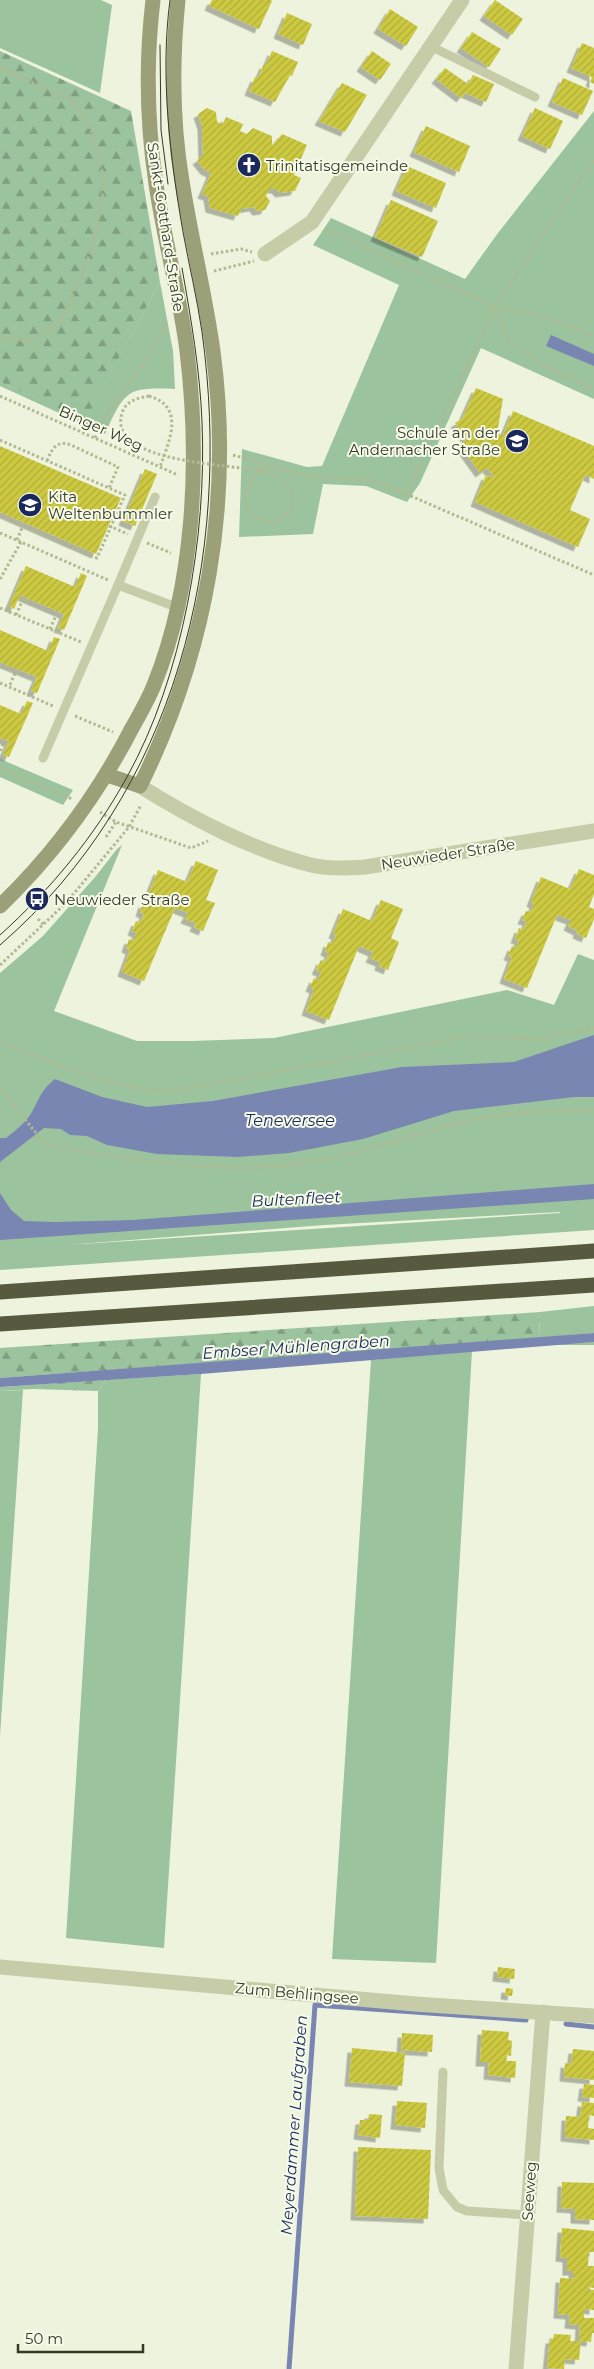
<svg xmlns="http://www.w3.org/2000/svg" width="594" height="2369" font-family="Montserrat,sans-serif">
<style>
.green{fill:#9bc39e;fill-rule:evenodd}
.forest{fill:url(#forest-firs)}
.water{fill:#7986b2}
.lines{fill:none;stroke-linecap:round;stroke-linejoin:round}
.stream{stroke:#7986b2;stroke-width:5}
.building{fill:url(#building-hatch);filter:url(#shadow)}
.path{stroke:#b2b891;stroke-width:3;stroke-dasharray:2.5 2.5;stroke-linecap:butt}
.lane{stroke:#c5cca7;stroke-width:9}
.street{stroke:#c5cca7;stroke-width:15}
.secondary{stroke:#9ca078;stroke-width:15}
.highway{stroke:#585a3f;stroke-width:15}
.tram{stroke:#373828;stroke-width:1}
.path-bridge{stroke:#b2b891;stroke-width:3;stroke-dasharray:2.5 2.5;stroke-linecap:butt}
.labels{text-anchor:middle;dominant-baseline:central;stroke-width:4;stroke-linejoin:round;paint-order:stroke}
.poi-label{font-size:15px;fill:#373828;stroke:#f6fbe9;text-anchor:start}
.street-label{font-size:15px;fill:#373828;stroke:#f6fbe9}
.water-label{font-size:16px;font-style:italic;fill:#1b285c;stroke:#f6fbe9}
</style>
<defs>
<pattern id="forest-firs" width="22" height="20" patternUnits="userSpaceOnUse" patternTransform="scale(1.25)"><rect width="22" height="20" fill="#9bc39e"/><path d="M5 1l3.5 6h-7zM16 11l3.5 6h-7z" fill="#7f9f81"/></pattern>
<pattern id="building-hatch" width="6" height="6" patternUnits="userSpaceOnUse" patternTransform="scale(1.25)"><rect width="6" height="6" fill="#ccc941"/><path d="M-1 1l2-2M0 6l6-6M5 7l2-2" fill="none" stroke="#b0ad39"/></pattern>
<filter id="shadow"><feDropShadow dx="-4.5" dy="4.5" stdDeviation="0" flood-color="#0004"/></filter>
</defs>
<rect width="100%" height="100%" fill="#edf3dc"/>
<!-- green -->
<g class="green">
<polygon points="0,0 101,0 112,5 100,93 0,48"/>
<polygon points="594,111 594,399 481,348 420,483 407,502 366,486 323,484 313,534 239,537 242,449 307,467 322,466 399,285 313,245 331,218 465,279 498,233"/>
<path d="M160,282L173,351L175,389C127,387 125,390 105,434L0,386V382L85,419Z"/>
<polygon points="0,759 73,790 63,805 0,777"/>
<path d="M122,845L54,1011L137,1041H192L274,1038L507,990L554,1005L578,954L594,960V1230L0,1270V973L43,936L96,876L117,849ZM560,1212V1213L66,1245L324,1225Z"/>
<polygon points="594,1306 594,1333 539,1338 540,1312"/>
<polygon points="594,1342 594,1345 539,1345"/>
<polygon points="472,1351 436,1963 332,1959 371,1360"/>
<polygon points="201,1374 164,1948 66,1938 98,1429 98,1391 106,1380"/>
<polygon points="23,1390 0,1736 0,1391"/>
</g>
<!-- forest -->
<g class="forest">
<polygon points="0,51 131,111 160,282 85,420 0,382"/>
<polygon points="540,1312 539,1338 0,1378 0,1348"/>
<polygon points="106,1380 98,1391 33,1389 0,1391 0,1387"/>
</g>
<!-- water -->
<g class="water">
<polygon points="551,335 594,354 594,366 546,346"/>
<path d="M594,1035V1097H574L454,1111L363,1139L289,1153L237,1157L157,1154L107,1145L87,1136L70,1135L61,1129L44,1128L0,1162V1138H6C16,1130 27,1122 33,1110C42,1094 40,1092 55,1079L102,1097L147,1107L213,1101L402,1067L514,1062Z"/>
<polygon points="594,1184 594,1199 0,1240 0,1193 11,1210 24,1221 55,1222 133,1220"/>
<polygon points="594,1333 594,1342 201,1374 0,1387 0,1378"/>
</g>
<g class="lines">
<!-- stream -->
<g class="stream">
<polyline points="566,2024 594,2027"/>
<polyline points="289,2369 315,2005 526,2020"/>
</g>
</g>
<!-- building -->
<g class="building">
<polygon points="212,0 270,0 272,1 259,29 209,6"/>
<polygon points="495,0 523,19 512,35 484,16"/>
<polygon points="390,9 418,27 406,46 378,29"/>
<polygon points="287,13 312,24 303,45 278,34"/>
<polygon points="472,32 501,49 489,67 461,48"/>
<polygon points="582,43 594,48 594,84 590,82 592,77 571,68"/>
<polygon points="272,51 298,62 292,76 290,75 275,102 249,91 255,77 258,78 264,64 266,65"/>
<polygon points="372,51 391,64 380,80 361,67"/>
<polygon points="445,68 468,84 473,75 494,84 486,102 465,93 461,98 436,79"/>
<polygon points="563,78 593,91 582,115 552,102"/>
<polygon points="342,83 367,95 345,132 319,121"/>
<polygon points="207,108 216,112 217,122 223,124 226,117 243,124 240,131 247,134 253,128 272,136 272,145 273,145 282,134 307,145 294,175 301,178 295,191 280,193 276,189 269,189 266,196 270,201 265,210 257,211 254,207 241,209 238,216 210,208 208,196 202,194 211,173 205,170 197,160 203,156 202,125 198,114"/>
<polygon points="535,108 563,121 550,149 522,136"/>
<polygon points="426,126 470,146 459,172 414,152"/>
<polygon points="407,166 446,183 436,208 396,191"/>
<polygon points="391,200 438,221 422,257 375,237"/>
<polygon points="476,388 503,399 497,433 503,435 513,411 594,446 594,479 585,475 570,510 590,519 578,547 475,502 486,475 495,478 487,468 480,473 459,444 467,440 455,423 462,419"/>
<polygon points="0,446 121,498 96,554 0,512"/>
<polygon points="145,469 157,474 135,526 123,521"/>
<polygon points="26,566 75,587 81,573 87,576 64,630 58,628 64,614 24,597 20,595 14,609 9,606"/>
<polygon points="0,630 48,651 54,637 60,639 37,693 31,691 37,677 0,662"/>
<polygon points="27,701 33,703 9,757 3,755 9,741 0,738 0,705 21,714"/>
<polygon points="196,861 218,870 206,900 215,903 203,931 194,927 196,923 185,919 188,913 175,908 144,981 122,972 130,950 126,948 129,939 133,941 137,933 132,931 136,921 140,923 144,914 140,912 143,903 148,905 151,896 148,895 158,870 187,882"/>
<polygon points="579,869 594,875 594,894 589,907 594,909 594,919 586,938 577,934 578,931 568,926 571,920 557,915 527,988 504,979 512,957 508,956 512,946 516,948 519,940 515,939 519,928 523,930 527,921 522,920 526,911 530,912 534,904 531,902 541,877 570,889"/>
<polygon points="381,900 403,909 391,938 399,942 388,970 379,966 380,962 370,958 373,952 359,946 329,1020 306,1011 314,989 310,987 314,978 318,980 321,972 316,970 321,960 325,962 329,953 325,951 328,942 332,944 336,935 333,934 343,909 372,921"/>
<polygon points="498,1967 515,1969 514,1979 497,1977"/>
<polygon points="506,1988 513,1989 512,1996 505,1995"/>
<polygon points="482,2030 509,2032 508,2040 512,2041 511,2056 507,2055 506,2061 516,2061 515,2078 488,2075 489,2062 480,2062"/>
<polygon points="402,2033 433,2035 432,2052 401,2050"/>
<polygon points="352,2048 405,2053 402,2086 349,2082"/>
<polygon points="573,2049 594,2051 594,2080 564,2077 565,2063 571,2064"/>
<polygon points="584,2084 594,2085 594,2098 582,2097"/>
<polygon points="397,2101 427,2103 425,2128 395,2125"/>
<polygon points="582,2102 594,2103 594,2116 589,2115 588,2128 594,2129 594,2140 565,2137 566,2116 580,2117"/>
<polygon points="369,2114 382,2115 380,2138 358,2135 360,2120 368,2120"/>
<polygon points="358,2147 431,2150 428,2219 355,2216"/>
<polygon points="562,2182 594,2183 594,2220 575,2219 575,2209 561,2208"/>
<polygon points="562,2228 594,2231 594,2252 589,2252 588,2266 594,2266 594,2288 588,2287 588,2289 594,2290 594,2310 584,2309 584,2318 594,2318 594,2333 592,2333 591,2342 581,2341 579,2360 565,2359 564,2369 547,2368 550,2339 553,2339 554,2334 571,2335 570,2341 579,2341 580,2325 569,2324 570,2315 558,2314 560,2278 576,2279 573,2278 573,2271 567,2271 567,2258 560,2257"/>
</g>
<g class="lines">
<!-- path -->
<g class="path">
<polyline points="0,67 75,103 92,133 105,182 93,246 61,323 27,341 0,337"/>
<polyline points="326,229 495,307 545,317 594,336"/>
<polyline points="211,254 241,249 252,252"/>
<polyline points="214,271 254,261"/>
<polyline points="495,307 508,340 539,363 594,389"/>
<polyline points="0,396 178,475"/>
<path d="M149,396C186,407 169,441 160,467"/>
<polyline points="95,438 104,418 146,361 167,323"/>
<polyline points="0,440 125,495 97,558 0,516"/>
<polyline points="233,455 310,477 373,480 406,494 495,307 594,160"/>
<path d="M47,461C52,448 57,440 71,445L118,467L109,488"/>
<path d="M264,464C247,488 230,513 271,523"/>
<polyline points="406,494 594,575"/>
<polyline points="109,526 128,534"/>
<polyline points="0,533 108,580"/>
<polyline points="17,540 24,523"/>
<polyline points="147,543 171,553"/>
<polyline points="0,579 21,542"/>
<polyline points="22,599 30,603 32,600"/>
<polyline points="0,608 81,642"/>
<polyline points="16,615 24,597"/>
<polyline points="50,629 58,611"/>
<polyline points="0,664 16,671 9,687"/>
<polyline points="0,683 53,706"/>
<polyline points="75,716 113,732"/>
<polyline points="0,751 5,740"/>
<polyline points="0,768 72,799"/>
<polyline points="100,812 116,822 191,848 208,841"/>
<polyline points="106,837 116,822"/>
<polyline points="38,919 44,925"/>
<polyline points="0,965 66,903 129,827 141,805"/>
<path d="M0,1042C49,1061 101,1084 153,1090C164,1091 177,1089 188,1088L470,1036L540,1039L594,1028"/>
<path d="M0,1088L40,1138L49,1146C127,1158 218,1175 297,1164C350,1158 407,1136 459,1123C503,1112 549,1110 594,1110"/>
</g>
<!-- lane -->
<g class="lane">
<polyline points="430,46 535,97"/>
<polyline points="118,585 155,497"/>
<polyline points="43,758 118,585 176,607"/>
<polyline points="443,2072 439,2168 443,2190 457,2207 467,2211 528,2215"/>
</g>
<!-- street -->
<g class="street">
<polyline points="265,254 312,222 462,0"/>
<path d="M140,786C189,817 254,851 311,865C328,869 347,868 365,867L594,831"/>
<polyline points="0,1967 415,2004 594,2016"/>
<polyline points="516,2369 543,2012"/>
</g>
<!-- secondary -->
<g class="secondary">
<path d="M107,775L140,786C207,650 233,501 213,351C205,294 191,238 182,181C172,122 172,59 178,0"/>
<path d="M0,906C55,853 97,796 132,728C140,714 148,700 154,685C195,583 200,459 187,351C180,295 164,240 156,184C147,124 146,59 153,0"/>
</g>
<!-- highway -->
<g class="highway">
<polyline points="0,1292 594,1251"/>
<polyline points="0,1324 594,1285"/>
</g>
<!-- tram -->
<g class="tram">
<polyline points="160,45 161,130 168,184"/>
<path d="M0,935C51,889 94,837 127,777C183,676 207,536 202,422C200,370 191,319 182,268"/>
<path d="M0,945C177,792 233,557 202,332C197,298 189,265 183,232C170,157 160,76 170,0"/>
</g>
<!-- path-bridge -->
<path class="path-bridge" d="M149,396C137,398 126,401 122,413C106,465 239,464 267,472C297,481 305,513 271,523"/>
</g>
<!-- icons -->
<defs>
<g id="church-disc" transform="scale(1.25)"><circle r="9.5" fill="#1b285c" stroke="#f6fbe9"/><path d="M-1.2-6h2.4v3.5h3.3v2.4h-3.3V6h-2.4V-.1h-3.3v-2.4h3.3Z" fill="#fff"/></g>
<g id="school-disc" transform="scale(1.25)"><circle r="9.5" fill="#1b285c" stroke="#f6fbe9"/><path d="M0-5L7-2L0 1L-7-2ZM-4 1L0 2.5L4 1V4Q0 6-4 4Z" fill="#fff"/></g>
<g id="bus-disc" transform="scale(1.25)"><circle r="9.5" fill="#1b285c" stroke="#f6fbe9"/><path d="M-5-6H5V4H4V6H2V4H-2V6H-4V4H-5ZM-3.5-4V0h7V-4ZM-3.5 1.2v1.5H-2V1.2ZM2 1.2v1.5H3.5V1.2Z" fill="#fff"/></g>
</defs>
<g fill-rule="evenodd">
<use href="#church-disc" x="249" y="165"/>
<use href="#school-disc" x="517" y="441"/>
<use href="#school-disc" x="30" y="505"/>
<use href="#bus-disc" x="37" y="899"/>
</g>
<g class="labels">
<!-- poi labels -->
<g class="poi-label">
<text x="266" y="165">Trinitatisgemeinde</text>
<text x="500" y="432" text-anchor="end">Schule an der<tspan x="500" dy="17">Andernacher Straße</tspan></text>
<text x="48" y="496">Kita<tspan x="48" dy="17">Weltenbummler</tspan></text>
<text x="54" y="899">Neuwieder Straße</text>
</g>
<!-- street labels -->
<g class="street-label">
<text transform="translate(166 227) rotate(81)">Sankt-Gotthard-Straße</text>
<text transform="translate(101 428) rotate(24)">Binger Weg</text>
<text transform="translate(448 854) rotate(-9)">Neuwieder Straße</text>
<text transform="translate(297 1993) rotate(5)">Zum Behlingsee</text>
<text transform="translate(529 2191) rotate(-86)">Seeweg</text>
</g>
<!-- water labels -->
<g class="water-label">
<text x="290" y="1120">Teneversee</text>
<text transform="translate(296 1199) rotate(-3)">Bultenfleet</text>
<text transform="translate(296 1347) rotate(-4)">Embser Mühlengraben</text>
<text transform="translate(294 2125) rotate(-86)">Meyerdammer Laufgraben</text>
</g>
</g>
<!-- scale -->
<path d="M18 2344v8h125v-8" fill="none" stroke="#373828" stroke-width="2.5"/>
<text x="25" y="2344" font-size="15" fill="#373828" stroke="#f6fbe9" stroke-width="4" paint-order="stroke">50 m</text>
</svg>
